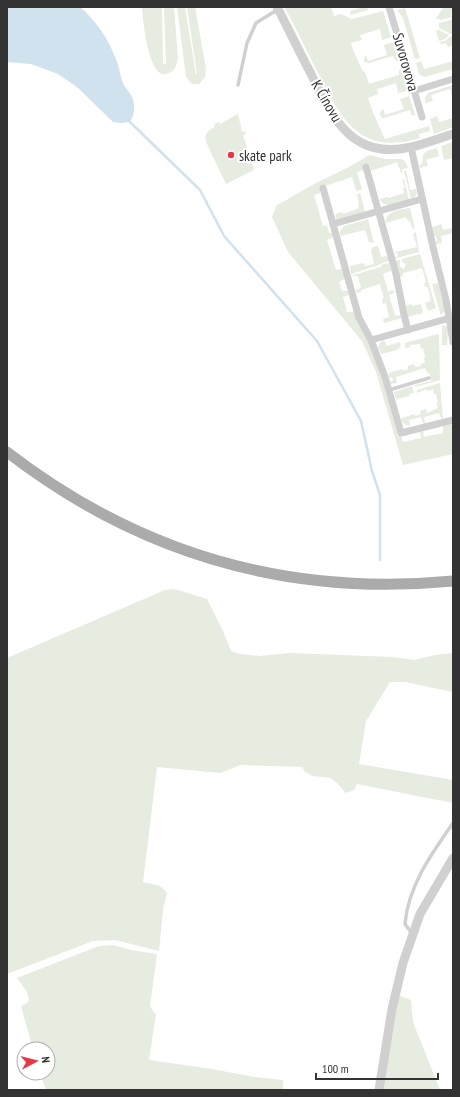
<svg xmlns="http://www.w3.org/2000/svg" width="460" height="1097" font-family="'PT Sans Narrow',sans-serif">
<style>
.green{fill:#e6ecdf}
.water{fill:#cfe2ee}
.lines{fill:none;stroke-linecap:round;stroke-linejoin:round}
.stream{stroke:#cfe2ee;stroke-width:2.5}
.service{stroke:#d0d0d0;stroke-width:3.5}
.minor{stroke:#d0d0d0;stroke-width:7}
.tertiary{stroke:#d0d0d0;stroke-width:9}
.primary{stroke:#ababab;stroke-width:11}
.poi-dot{fill:#e63946;stroke:#fff;stroke-width:1.5}
.labels{text-anchor:middle;dominant-baseline:central;stroke-width:4;stroke-linejoin:round;paint-order:stroke}
.street-label{font-size:15px;fill:#333;stroke:#fff}
.poi-label{font-size:15px;fill:#333;stroke:#fff;text-anchor:start}
</style>
<rect width="100%" height="100%" fill="#fff"/>
<!-- green -->
<g class="green">
<path d="M142,7H162L163,63L165,65L166,63L164,7H174L178,58C177,64 175,71 169,73C148,83 143,19 142,7Z"/>
<polygon points="177,7 185,7 196,75 197,74 187,7 195,7 206,69 205,77 199,84 192,84 186,77"/>
<path d="M284,7H331L334,16L341,14L352,19L383,11L391,37L382,40L380,29L360,35L362,40L351,43L352,47L362,70L366,74L369,84L399,75V70L401,68L407,91L398,93L396,83L377,89L378,94L368,98L374,115L385,139L429,126L430,131L419,134L420,138C361,156 342,121 319,75C307,52 297,29 284,7Z"/>
<polygon points="364,7 367,7 368,10 351,15 350,11"/>
<polygon points="444,7 453,7 451,14 452,17 441,20 436,18"/>
<polygon points="405,8 420,58 415,59 403,18 397,10"/>
<polygon points="453,19 453,35 439,28 439,23"/>
<polygon points="439,30 449,35 445,39 439,41 436,31"/>
<polygon points="451,36 453,37 453,45 448,47 446,43 441,44 440,42 445,41"/>
<polygon points="393,42 398,62 395,60 393,56 369,63 364,62 364,58 366,55 368,61 387,55 384,45"/>
<polygon points="421,61 424,69 453,61 453,69 424,77 419,74 416,63"/>
<polygon points="453,85 453,100 450,89 431,95 433,101 425,103 425,98 428,93"/>
<polygon points="409,96 415,115 412,115 410,110 384,118 382,118 380,115 380,112 383,109 385,115 404,109 400,99"/>
<path d="M238,114L242,132L245,131L246,134L243,135L254,170L226,184L206,142C204,134 208,130 215,127L214,124L219,122L220,124Z"/>
<polygon points="437,116 439,122 453,118 453,127 434,134 430,119"/>
<polygon points="453,142 453,158 444,160 441,146"/>
<polygon points="437,148 439,156 426,160 428,166 420,168 419,165 422,164 423,155 427,151"/>
<path d="M369,155L385,159H401L405,161L408,168L402,169V175L397,162L371,171L370,166L363,168V170L357,172L362,189L357,191L356,190L352,177L325,186L320,190V193L314,195L323,226L327,225L329,233H332L333,237L327,240L336,270L342,269L345,279L339,282L342,291H348L349,295L343,297L347,312H354L357,323L364,332L375,358L382,379L398,436H401L403,442L421,438L420,432L423,431L424,437L443,433V426L453,424V454L403,465L376,372L362,341L288,252L272,217L277,205C291,198 304,189 318,182C336,173 353,166 369,155Z"/>
<path d="M406,170L410,190L416,189C419,193 416,197 411,199L404,171Z"/>
<path d="M404,179L409,200C400,202 385,210 380,200V199L387,197L389,198L404,193L403,188H405L402,180Z"/>
<polygon points="360,193 365,212 337,220 336,219 335,216 336,214 342,212 343,214 359,208 358,203 359,203 357,195"/>
<path d="M410,208L415,229L412,228L410,221H408L406,217L386,223C385,210 401,210 410,208Z"/>
<polygon points="368,219 374,243 369,242 365,230 340,236 340,231 344,226"/>
<polygon points="441,224 443,230 453,228 453,233 441,236 442,243 436,244 435,242 437,241 436,236 434,236 432,227"/>
<polygon points="416,232 419,252 393,259 393,258 398,256 397,253 395,253 395,252 417,247 413,234"/>
<polygon points="378,246 381,257 387,256 389,261 382,263 379,265 351,274 350,266 364,263 365,266 374,264 371,250 373,247"/>
<polygon points="420,254 436,308 428,311 425,303 431,301 428,287 425,287 424,283 426,282 422,268 403,273 403,276 399,277 394,261 400,260 400,267 404,269 406,264 402,262 402,259"/>
<polygon points="389,263 391,271 383,274 388,292 393,290 394,292 394,293 389,295 395,316 400,315 402,318 384,323 383,319 389,317 386,303 383,304 382,299 384,298 380,284 361,290 361,292 357,293 356,290 361,288 358,276 351,276 380,267 383,264"/>
<polygon points="438,283 445,310 441,316 432,284"/>
<polygon points="411,304 412,306 421,304 423,313 407,317 406,306"/>
<polygon points="442,325 446,326 448,330 447,345 442,345"/>
<polygon points="438,334 439,335 440,380 415,387 415,385 431,381 430,374 427,372 425,368 396,377 397,383 391,384 390,382 393,380 392,377 389,378 389,373 402,369 403,371 408,369 408,366 414,364 415,367 421,366 420,364 425,363 424,358 425,357 423,348 421,349 420,344 410,345 410,347 405,348 405,343"/>
<polygon points="384,340 387,346 400,342 401,347 397,349 397,350 381,354 378,347 381,342"/>
<polygon points="440,383 443,419 441,418 439,413 424,417 425,423 423,423 421,417 409,420 410,426 404,424 401,420 402,418 415,414 415,416 421,414 420,411 426,409 427,413 438,408 436,403 438,403 436,394 434,394 433,389 427,391 427,389 417,393 417,390"/>
<polygon points="412,386 414,393 409,394 410,396 396,399 394,392"/>
<path d="M172,589L178,590L207,599L223,631L231,651L240,654L259,656L290,653L393,657L414,660L435,655L453,653V692L405,682H390L366,721L359,764L453,780V803L357,784L354,790L345,793L340,786L331,778L313,776L305,772L302,767L241,765L220,773L157,767L143,882C152,885 161,883 167,893L163,910L159,951L115,940L93,941L7,974V658L165,590Z"/>
<polygon points="113,945 131,950 157,954 150,1006 154,1013 156,1014 149,1060 212,1069 254,1077 283,1080 283,1090 46,1090 40,1073 48,1073 48,1049 33,1049 21,1006 26,1004 29,1000 27,992 17,978 99,946"/>
<polygon points="398,996 400,996 411,1000 413,1022 440,1090 383,1090"/>
</g>
<!-- water -->
<path class="water" d="M7,7H80C95,20 108,38 115,57C119,65 120,75 123,83C127,92 133,93 134,105C135,111 133,117 130,122L121,123L113,122L77,87L58,74L31,64L7,62Z"/>
<g class="lines">
<!-- stream -->
<polyline class="stream" points="130,122 200,190 224,236 317,341 361,421 372,471 380,495 380,560"/>
<!-- service -->
<g class="service">
<polyline points="238,85 247,43 256,23 277,10"/>
<polyline points="389,390 429,378"/>
<path d="M413,935L405,924C408,886 432,853 453,823"/>
</g>
<!-- minor -->
<g class="minor">
<polyline points="389,7 422,117"/>
<polyline points="414,91 453,79"/>
<polyline points="411,147 433,247 446,300 453,342"/>
<polyline points="366,167 396,274 404,315 408,330"/>
<polyline points="323,188 359,318 371,340 450,318"/>
<polyline points="333,224 422,199"/>
<polyline points="371,340 385,377 401,433 453,420"/>
</g>
<!-- tertiary -->
<g class="tertiary">
<path d="M277,7C288,28 298,49 309,70C325,101 341,145 382,149C406,152 430,141 453,134"/>
<polyline points="379,1090 392,1009 403,963 420,914 453,858"/>
</g>
<!-- primary -->
<path class="primary" d="M7,452C138,553 288,597 453,581"/>
</g>
<!-- markers -->
<circle class="poi-dot" cx="231" cy="155" r="4"/>
<g class="labels">
<!-- street labels -->
<g class="street-label">
<text transform="translate(406 62) rotate(74)">Suvorovova</text>
<text transform="translate(327 101) rotate(60)">K Čínovu</text>
</g>
<!-- poi labels -->
<g class="poi-label">
<text x="239" y="155">skate park</text>
</g>
</g>
<!-- border -->
<rect width="460" height="1097" fill="none" stroke="#333333" stroke-width="16"/>
<!-- north arrow -->
<g transform="translate(36 1061) rotate(83)"><circle r="19" fill="#ffffff" stroke="#adadad"/>
<path d="M0-3L7 15L0 10L-7 15Z" fill="#e63946"/>
<text y="-6" font-size="11" font-weight="bold" text-anchor="middle" fill="#333333">N</text>
</g>
<!-- scale -->
<path d="M316 1073v6h122v-6" fill="none" stroke="#333333" stroke-width="2"/>
<text x="322" y="1073" font-size="12" fill="#333333" stroke="#ffffff" stroke-width="3" paint-order="stroke">100 m</text>
</svg>
